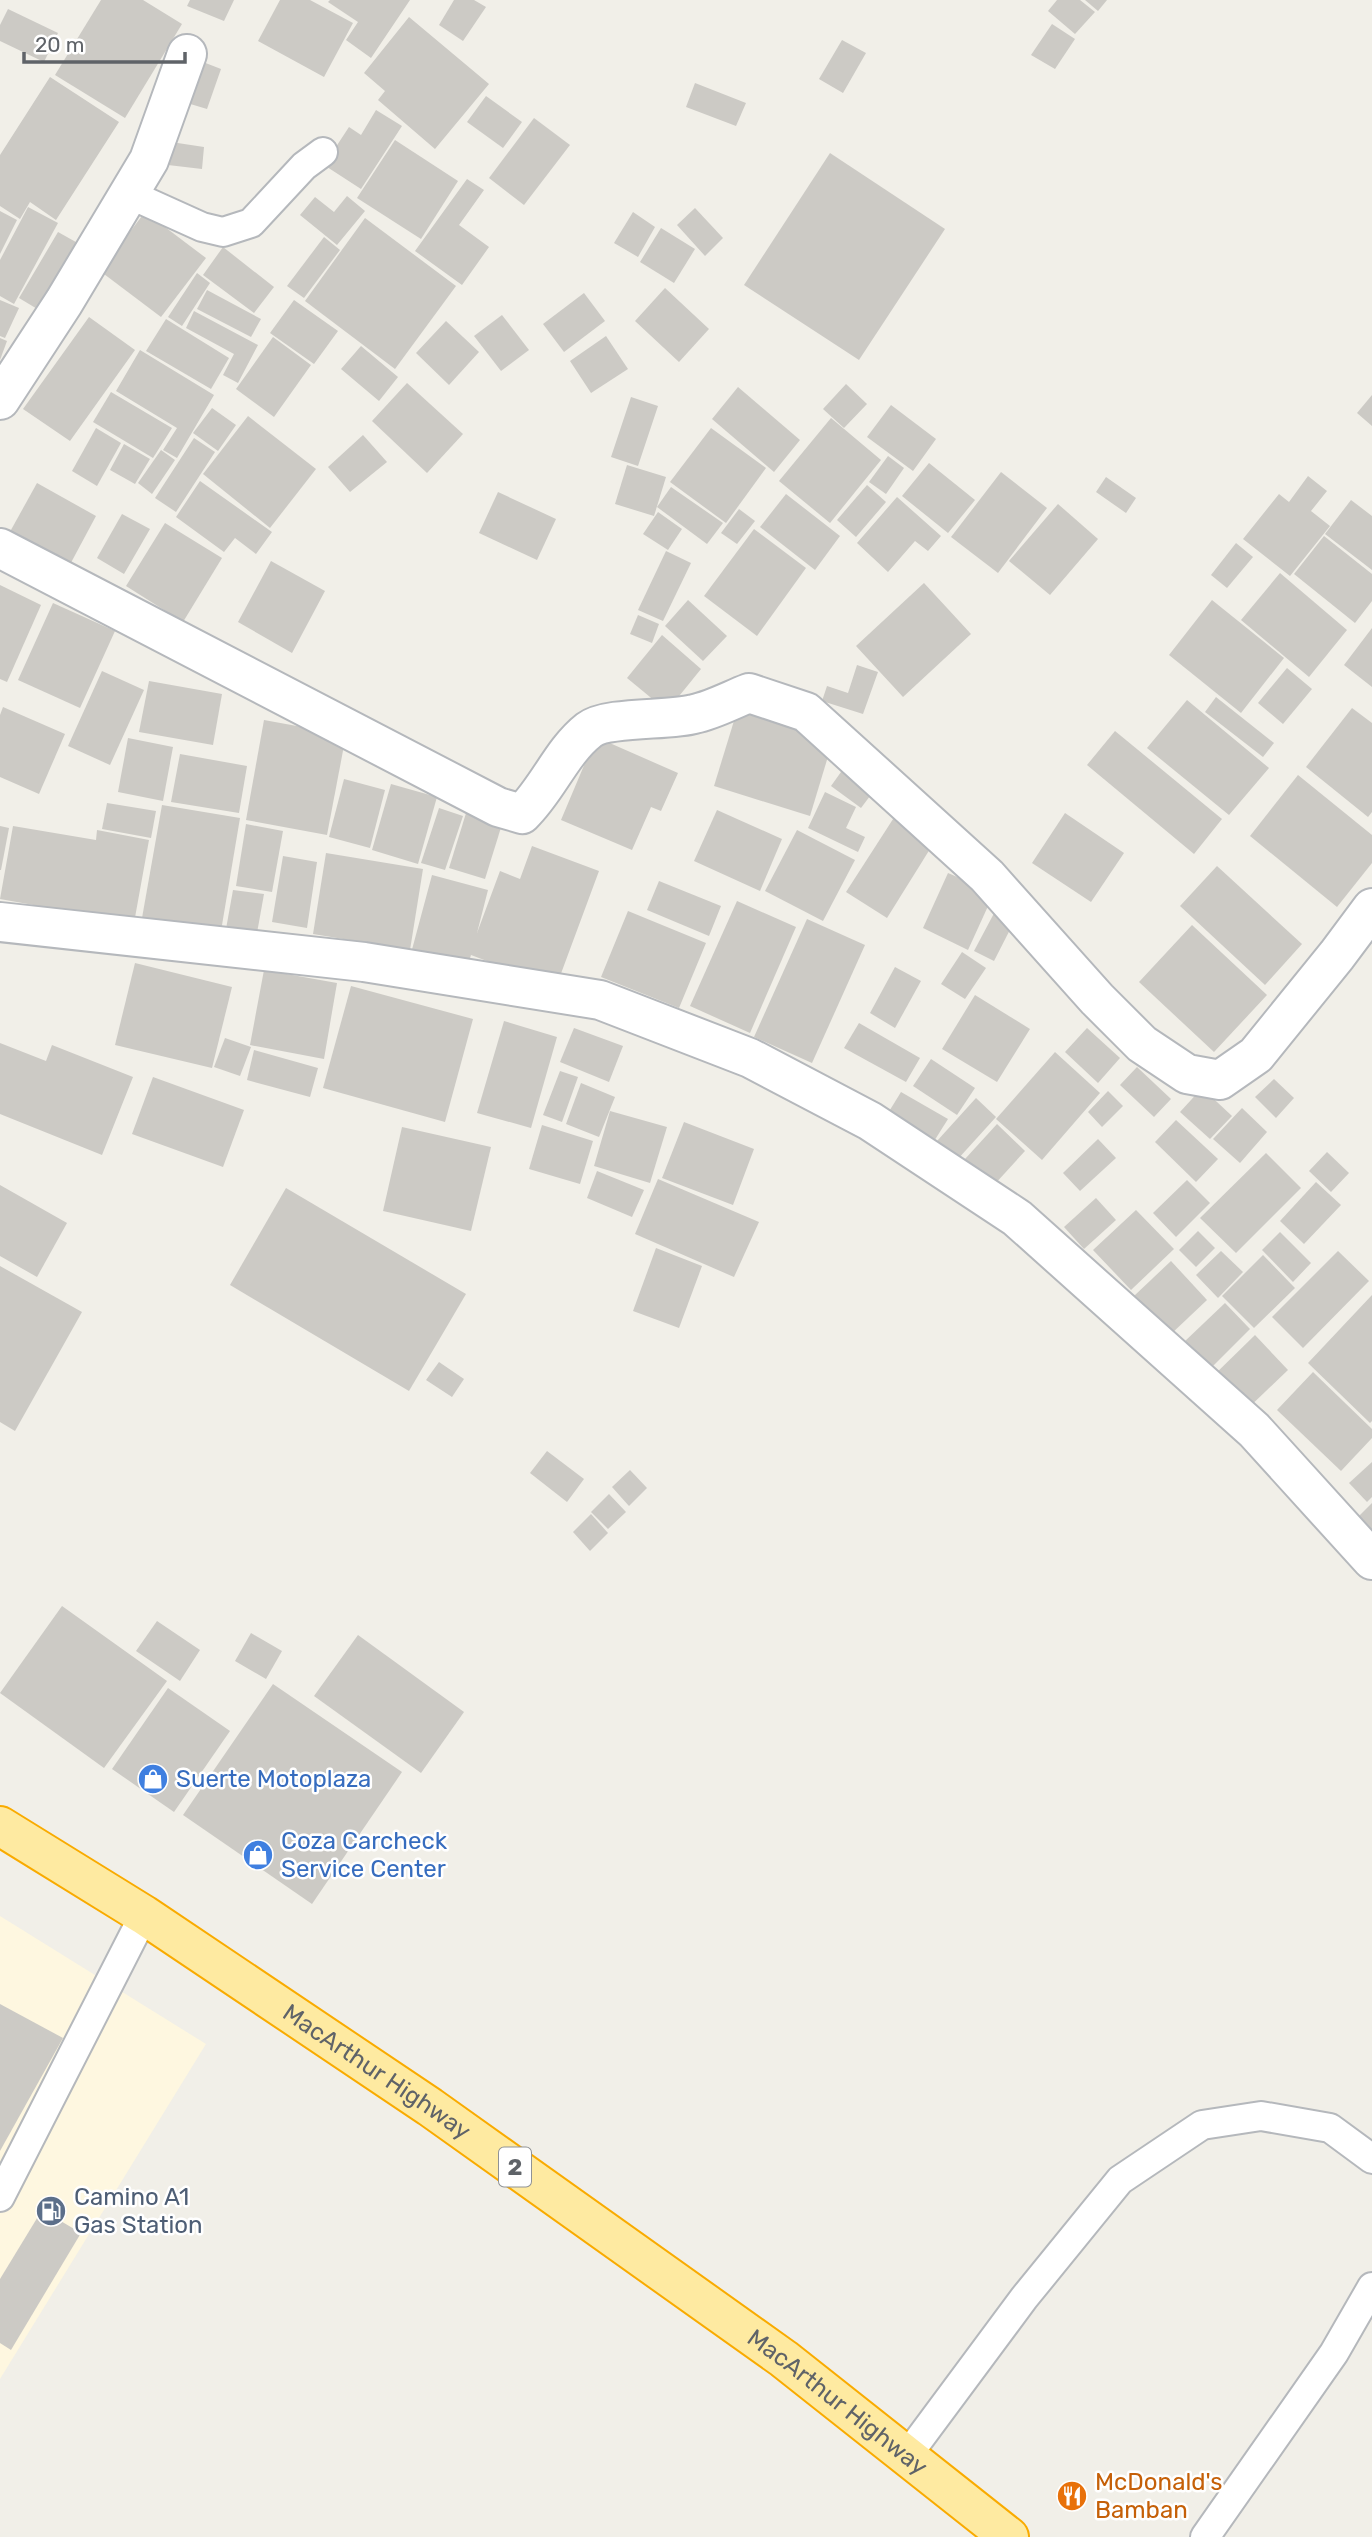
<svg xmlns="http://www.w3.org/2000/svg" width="1372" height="2537" font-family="Rubik,sans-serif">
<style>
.commercial{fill:#fef7e0}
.building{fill:#cccac5}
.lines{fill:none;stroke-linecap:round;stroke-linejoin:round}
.service-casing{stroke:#b5b8bc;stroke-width:32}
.minor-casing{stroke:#b5b8bc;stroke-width:42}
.trunk-casing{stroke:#f9ab00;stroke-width:42}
.service{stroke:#fff;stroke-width:28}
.minor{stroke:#fff;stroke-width:38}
.trunk{stroke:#feeaa1;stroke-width:38}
.labels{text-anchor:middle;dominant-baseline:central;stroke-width:5;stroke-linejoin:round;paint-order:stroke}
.shield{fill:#fff;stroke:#8f9295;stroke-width:2}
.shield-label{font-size:23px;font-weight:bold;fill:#5f6368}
.shop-label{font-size:24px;fill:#366cbe;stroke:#fff;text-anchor:start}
.street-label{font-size:24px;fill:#5f6368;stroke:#fff}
.service-label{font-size:24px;fill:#4e5e75;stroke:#fff;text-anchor:start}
.food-label{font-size:24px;fill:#c56008;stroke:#fff;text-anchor:start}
</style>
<rect width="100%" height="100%" fill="#f1efe8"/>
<!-- commercial -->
<polygon class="commercial" points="0,1916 206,2044 0,2379"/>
<!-- building -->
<g class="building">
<polygon points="101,0 143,0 182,24 125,118 55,75"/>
<polygon points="190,0 234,0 224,21 187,6"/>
<polygon points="280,0 310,0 353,23 324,77 258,41"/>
<polygon points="330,0 410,0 371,58 346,40 358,22 328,2"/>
<polygon points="454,0 474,0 486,7 463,41 439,25"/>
<polygon points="1057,0 1080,0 1095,12 1075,34 1048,11"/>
<polygon points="1085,0 1107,0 1098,11"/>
<polygon points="8,9 58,33 44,62 0,41 0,25"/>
<polygon points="409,17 489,84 435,149 378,100 385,91 364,73"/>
<polygon points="1052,24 1075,39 1055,69 1031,55"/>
<polygon points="842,40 866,53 843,93 819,79"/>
<polygon points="203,62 221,69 207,109 187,103"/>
<polygon points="50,77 119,122 56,220 30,202 20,219 0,206 0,155"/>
<polygon points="695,83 746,103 736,126 686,107"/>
<polygon points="486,96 522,122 503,148 467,122"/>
<polygon points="376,110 402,126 361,189 324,165 349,127 361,135"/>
<polygon points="534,118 570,145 524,205 489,178"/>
<polygon points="395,140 458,181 421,239 357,198"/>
<polygon points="171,142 204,147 202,169 168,165"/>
<polygon points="830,153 945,229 859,360 744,285"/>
<polygon points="467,179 484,190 459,225 489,247 462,285 415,251"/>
<polygon points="347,196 365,211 337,245 300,215 315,197 334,212"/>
<polygon points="28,207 58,223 14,304 0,296 0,260"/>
<polygon points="695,208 723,238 705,256 677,225"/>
<polygon points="0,211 17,220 0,254"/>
<polygon points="145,212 206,258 161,317 100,271"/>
<polygon points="633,212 655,227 638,257 614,243"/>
<polygon points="365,218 456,286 395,369 305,301"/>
<polygon points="661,228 695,249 674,283 640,262"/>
<polygon points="58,232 83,246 44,313 19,298"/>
<polygon points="324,237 340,250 304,298 287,286"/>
<polygon points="223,247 274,287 254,313 203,275"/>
<polygon points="197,273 210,283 182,326 168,317"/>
<polygon points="665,288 709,329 679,362 635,321"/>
<polygon points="207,290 261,319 251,337 197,309"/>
<polygon points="584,293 605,321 564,352 543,324"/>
<polygon points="0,300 19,308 5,338 0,336"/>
<polygon points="294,300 338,331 314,364 270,333"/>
<polygon points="194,311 258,345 238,383 223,375 234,354 186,328"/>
<polygon points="502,315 529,350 501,371 474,336"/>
<polygon points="89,317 135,350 70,441 23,409"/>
<polygon points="166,319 229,358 211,389 146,351"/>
<polygon points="446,321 479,352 449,385 416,353"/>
<polygon points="606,336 628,369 591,393 570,361"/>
<polygon points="273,337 311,365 274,417 236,389"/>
<polygon points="0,338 7,341 0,360"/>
<polygon points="361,346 398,377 379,401 341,369"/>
<polygon points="140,350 214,395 177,458 163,450 177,428 116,391"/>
<polygon points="407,383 463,434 427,473 372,421"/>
<polygon points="846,384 867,404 844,428 823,409"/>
<polygon points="738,387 800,440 774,472 712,419"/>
<polygon points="111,392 172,428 153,458 93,422"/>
<polygon points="1372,395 1372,426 1357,413"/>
<polygon points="631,397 658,406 638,466 611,457"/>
<polygon points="891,405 936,439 913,471 867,437"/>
<polygon points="212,408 236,425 218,451 193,433"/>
<polygon points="248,416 316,469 270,528 203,474"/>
<polygon points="831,418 881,460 830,523 779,481"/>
<polygon points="96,428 121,443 97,486 72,471"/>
<polygon points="711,428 766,468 726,523 670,482"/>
<polygon points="363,435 387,462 350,492 328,467"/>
<polygon points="194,438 215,452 176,512 155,498"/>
<polygon points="124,444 150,459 135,484 110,470"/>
<polygon points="161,450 175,460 152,494 138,483"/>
<polygon points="888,456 904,468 886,494 869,482"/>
<polygon points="929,463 975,500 948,533 902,496"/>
<polygon points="627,465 666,477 654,516 615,504"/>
<polygon points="1001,472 1047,508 998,573 951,537"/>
<polygon points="1308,476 1327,491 1311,511 1330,526 1290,576 1243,539 1279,494 1289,502"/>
<polygon points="1106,477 1136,498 1126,513 1096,492"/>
<polygon points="200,481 272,532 256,554 235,538 224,552 176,517"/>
<polygon points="37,483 96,516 66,572 6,539"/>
<polygon points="867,485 886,502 856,537 837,520"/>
<polygon points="671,487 723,523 707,544 657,507"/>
<polygon points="498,492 556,519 537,560 479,533"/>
<polygon points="786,494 840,536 815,570 760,527"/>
<polygon points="897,497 941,536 928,551 915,541 888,572 857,543"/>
<polygon points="1351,500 1372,516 1372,570 1325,534"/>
<polygon points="1058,504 1098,539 1050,595 1009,561"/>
<polygon points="739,509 755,521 737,544 721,533"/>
<polygon points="658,512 682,529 668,550 643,534"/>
<polygon points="122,514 150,529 124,574 97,558"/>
<polygon points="165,523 222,558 183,622 126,586"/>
<polygon points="754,529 806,568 757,636 704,596"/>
<polygon points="1324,536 1372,574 1372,601 1355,623 1294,574"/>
<polygon points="1236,543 1253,557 1227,588 1211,575"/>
<polygon points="666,551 691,563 663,621 638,610"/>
<polygon points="271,561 325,591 292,653 238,622"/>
<polygon points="1280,573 1347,630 1309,677 1241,620"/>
<polygon points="924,583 971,634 903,697 856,646"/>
<polygon points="0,585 41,605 7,682 0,679"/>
<polygon points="688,600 727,636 703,661 665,626"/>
<polygon points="1212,600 1284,658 1241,713 1169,655"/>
<polygon points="53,603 115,631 80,708 18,680"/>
<polygon points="638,615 659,624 652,643 630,634"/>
<polygon points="1372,628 1372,687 1344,665"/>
<polygon points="662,635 701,669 667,711 627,678"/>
<polygon points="857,665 878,672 863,714 822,701 827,686 848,693"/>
<polygon points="1287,668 1312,689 1283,724 1258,703"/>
<polygon points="102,671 144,690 110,765 68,746"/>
<polygon points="149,681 222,694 213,745 139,732"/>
<polygon points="1216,697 1274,743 1263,757 1205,712"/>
<polygon points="1187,700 1269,768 1229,815 1147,748"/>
<polygon points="3,707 65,734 39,794 0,777 0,715"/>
<polygon points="1352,708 1372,723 1372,812 1368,817 1306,767"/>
<polygon points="737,711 833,740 810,816 714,786"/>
<polygon points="264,720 346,735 327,835 246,820"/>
<polygon points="1115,731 1222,819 1194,854 1087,765"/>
<polygon points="596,737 678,773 661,811 651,807 632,850 561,820"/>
<polygon points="128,738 173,747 163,801 118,792"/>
<polygon points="180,754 247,766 239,813 171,802"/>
<polygon points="851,758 882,780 861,808 831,786"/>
<polygon points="1298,775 1372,835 1372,863 1337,907 1250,836"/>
<polygon points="344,779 385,790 370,848 329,837"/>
<polygon points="391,784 437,797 418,864 372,850"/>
<polygon points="825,792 856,807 846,828 865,837 858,852 808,828"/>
<polygon points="107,803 156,811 151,838 102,829"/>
<polygon points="162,805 240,818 221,931 142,918"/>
<polygon points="439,808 463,816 445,870 421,863"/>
<polygon points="467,810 503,821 485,879 449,868"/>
<polygon points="717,810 782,839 760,891 694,861"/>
<polygon points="1065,813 1124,853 1091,902 1032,863"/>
<polygon points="895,816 935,841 887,918 846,892"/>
<polygon points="246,824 283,831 272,892 236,886"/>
<polygon points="0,826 9,828 1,870 0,870"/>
<polygon points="13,826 96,840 97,830 149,840 134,923 0,899"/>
<polygon points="797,830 855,860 823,921 765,891"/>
<polygon points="532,846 599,871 556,987 471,955 466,971 410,957 432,875 488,890 477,933 500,871 520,879"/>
<polygon points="326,853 423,869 410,950 313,934"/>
<polygon points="283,856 317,862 307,928 272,922"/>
<polygon points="1217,866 1302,944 1265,985 1180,906"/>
<polygon points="948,873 994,893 968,950 923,928"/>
<polygon points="659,881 721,906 709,936 647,910"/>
<polygon points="233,890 264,894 257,933 226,929"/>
<polygon points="737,901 796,927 750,1033 690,1006"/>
<polygon points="1000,902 1019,912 994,961 974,951"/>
<polygon points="628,911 706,943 679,1008 601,977"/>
<polygon points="807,919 865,945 812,1063 754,1037"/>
<polygon points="1192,925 1267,995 1214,1052 1139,982"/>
<polygon points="962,952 986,968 965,999 941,984"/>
<polygon points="135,963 232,987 212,1068 115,1045"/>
<polygon points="895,967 921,981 895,1028 870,1013"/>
<polygon points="264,970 337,983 324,1059 250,1045"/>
<polygon points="351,986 473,1019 445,1122 323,1088"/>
<polygon points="975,995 1030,1029 997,1082 942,1049"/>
<polygon points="504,1021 557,1037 531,1128 477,1113"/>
<polygon points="859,1023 920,1058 906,1082 844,1048"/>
<polygon points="574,1028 623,1046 609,1082 560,1062"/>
<polygon points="1087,1028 1120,1058 1098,1083 1065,1052"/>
<polygon points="225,1038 251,1047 240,1076 214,1067"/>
<polygon points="0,1043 46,1061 52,1045 133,1077 102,1155 0,1114"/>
<polygon points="254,1050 318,1068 310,1097 247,1080"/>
<polygon points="1055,1052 1100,1093 1042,1160 996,1119"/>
<polygon points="931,1059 975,1088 957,1115 913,1086"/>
<polygon points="1137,1067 1171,1099 1154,1117 1120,1085"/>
<polygon points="560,1071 578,1077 562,1122 543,1115"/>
<polygon points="153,1077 244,1110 223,1167 132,1134"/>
<polygon points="1274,1079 1294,1098 1276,1118 1255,1097"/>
<polygon points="581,1083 615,1097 599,1137 566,1124"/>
<polygon points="1202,1088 1232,1116 1210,1139 1180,1112"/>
<polygon points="1108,1091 1123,1106 1102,1127 1088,1112"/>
<polygon points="901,1092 948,1119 931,1146 885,1118"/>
<polygon points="976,1098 996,1117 957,1160 937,1141"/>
<polygon points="1242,1108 1267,1132 1240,1163 1213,1139"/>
<polygon points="610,1111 667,1127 650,1183 594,1166"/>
<polygon points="1176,1120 1218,1159 1196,1182 1155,1142"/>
<polygon points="684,1122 754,1149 733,1205 662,1178"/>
<polygon points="997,1124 1025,1151 994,1185 965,1159"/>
<polygon points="542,1125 593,1141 580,1184 529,1169"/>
<polygon points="402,1127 491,1147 471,1231 383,1211"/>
<polygon points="1098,1139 1116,1158 1080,1191 1063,1173"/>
<polygon points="1327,1152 1349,1173 1331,1192 1309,1171"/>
<polygon points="1266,1153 1301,1188 1236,1253 1200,1218"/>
<polygon points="597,1171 644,1190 632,1217 587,1198"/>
<polygon points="658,1179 759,1222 734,1277 635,1234"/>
<polygon points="1187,1180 1210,1203 1176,1237 1153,1213"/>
<polygon points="1316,1182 1341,1205 1304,1244 1280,1221"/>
<polygon points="0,1185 67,1223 37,1277 0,1256"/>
<polygon points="286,1188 466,1294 409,1391 230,1285"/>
<polygon points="1096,1198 1116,1220 1084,1249 1064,1227"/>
<polygon points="1136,1210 1174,1249 1131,1290 1093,1250"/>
<polygon points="1198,1231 1215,1248 1196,1267 1179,1250"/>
<polygon points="1280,1232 1311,1263 1293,1282 1262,1250"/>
<polygon points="656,1248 702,1266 679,1328 633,1311"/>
<polygon points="1221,1251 1243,1272 1218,1298 1196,1275"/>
<polygon points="1338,1251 1369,1281 1303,1348 1272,1317"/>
<polygon points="1263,1255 1295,1288 1254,1328 1222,1296"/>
<polygon points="1171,1261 1207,1300 1170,1335 1134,1296"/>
<polygon points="0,1266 82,1312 15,1431 0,1422"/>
<polygon points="1372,1295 1372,1421 1370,1423 1308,1363"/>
<polygon points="1225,1303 1250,1329 1209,1370 1183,1343"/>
<polygon points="1255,1335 1288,1370 1242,1414 1209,1380"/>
<polygon points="439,1362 464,1379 452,1397 426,1380"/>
<polygon points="1313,1372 1372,1429 1372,1438 1341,1471 1277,1410"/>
<polygon points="547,1451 584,1479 567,1502 530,1473"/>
<polygon points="1372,1462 1372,1497 1367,1502 1349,1483"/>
<polygon points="630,1470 647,1488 629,1506 612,1487"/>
<polygon points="609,1494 626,1512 608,1529 591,1512"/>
<polygon points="1372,1503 1372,1542 1353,1522"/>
<polygon points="591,1514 608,1533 590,1551 573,1532"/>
<polygon points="62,1606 167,1681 104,1768 0,1693"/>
<polygon points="157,1621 200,1650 180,1681 136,1651"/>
<polygon points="251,1633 282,1651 266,1679 235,1661"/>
<polygon points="358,1635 464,1712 421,1773 314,1696"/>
<polygon points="273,1684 402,1772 312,1904 183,1815"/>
<polygon points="168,1688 230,1731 174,1812 112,1769"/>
<polygon points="0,2004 63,2038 0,2151"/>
<polygon points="42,2210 81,2233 11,2350 0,2343 0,2279"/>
</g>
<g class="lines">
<!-- service casing -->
<g class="service-casing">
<g id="service">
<polyline points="129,194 202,227 223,232 251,223 304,166 323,152"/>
<polyline points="0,2197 144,1915"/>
<polyline points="906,2457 1024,2298 1120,2180 1202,2125 1261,2116 1330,2128 1372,2159"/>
<polyline points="1205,2537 1334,2353 1372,2287"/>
</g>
</g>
<!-- minor casing -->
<g class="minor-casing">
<g id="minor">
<polyline points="0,400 64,302 149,160 187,54"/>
<path d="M0,548L498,807L522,814C548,789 561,752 589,730C607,716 670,721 694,714C713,710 731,700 749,693L806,712L987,876L1097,999L1142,1044L1187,1074L1220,1080L1256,1055L1337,955L1372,908"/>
<polyline points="0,922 364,962 600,1000 750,1058 870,1121 1017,1218 1254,1430 1372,1560"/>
</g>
</g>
<!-- trunk casing -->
<g class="trunk-casing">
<g id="trunk">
<path id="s1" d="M0,1826L144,1915L430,2107L784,2359L1009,2537"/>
</g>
</g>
<!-- service -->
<use href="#service" class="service"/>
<!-- minor -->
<use href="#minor" class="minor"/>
<!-- trunk -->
<use href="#trunk" class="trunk"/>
</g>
<!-- icons -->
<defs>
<g id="shop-disc" transform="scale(1.575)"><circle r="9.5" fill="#3f7fe0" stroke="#fff"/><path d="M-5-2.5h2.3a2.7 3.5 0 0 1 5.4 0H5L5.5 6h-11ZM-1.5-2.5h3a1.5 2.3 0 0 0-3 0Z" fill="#fff"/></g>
<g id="fuel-disc" transform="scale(1.575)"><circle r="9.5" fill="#5c6f8a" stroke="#fff"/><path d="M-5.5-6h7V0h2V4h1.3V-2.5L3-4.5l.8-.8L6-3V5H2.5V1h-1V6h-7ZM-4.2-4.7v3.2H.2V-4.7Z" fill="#fff"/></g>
<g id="restaurant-disc" transform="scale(1.575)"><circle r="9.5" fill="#e8710a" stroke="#fff"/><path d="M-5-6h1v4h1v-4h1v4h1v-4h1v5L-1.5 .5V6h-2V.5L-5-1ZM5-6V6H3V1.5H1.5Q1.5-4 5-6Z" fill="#fff"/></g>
</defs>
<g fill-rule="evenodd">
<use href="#shop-disc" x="153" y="1779"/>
<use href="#shop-disc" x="258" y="1855"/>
<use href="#fuel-disc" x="51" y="2211"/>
<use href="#restaurant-disc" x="1072" y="2496"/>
</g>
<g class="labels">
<!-- shield labels -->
<rect class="shield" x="499" y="2147.5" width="32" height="39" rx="5"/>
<g class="shield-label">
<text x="515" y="2167">2</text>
</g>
<!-- shop labels -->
<g class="shop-label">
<text x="176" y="1779">Suerte Motoplaza</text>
<text x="281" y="1841">Coza Carcheck<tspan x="281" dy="28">Service Center</tspan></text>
</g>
<!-- street labels -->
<g class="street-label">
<text stroke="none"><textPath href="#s1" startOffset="450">MacArthur Highway</textPath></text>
<text stroke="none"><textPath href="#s1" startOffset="1017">MacArthur Highway</textPath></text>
</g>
<!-- service labels -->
<g class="service-label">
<text x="74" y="2197">Camino A1<tspan x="74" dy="28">Gas Station</tspan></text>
</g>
<!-- food labels -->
<g class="food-label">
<text x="1095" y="2482">McDonald's<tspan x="1095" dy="28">Bamban</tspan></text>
</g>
</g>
<!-- scale -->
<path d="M24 52v10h161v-10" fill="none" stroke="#5f6368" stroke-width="3.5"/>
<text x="35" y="52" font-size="21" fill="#5f6368" stroke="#ffffff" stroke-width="5" paint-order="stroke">20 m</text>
</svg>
